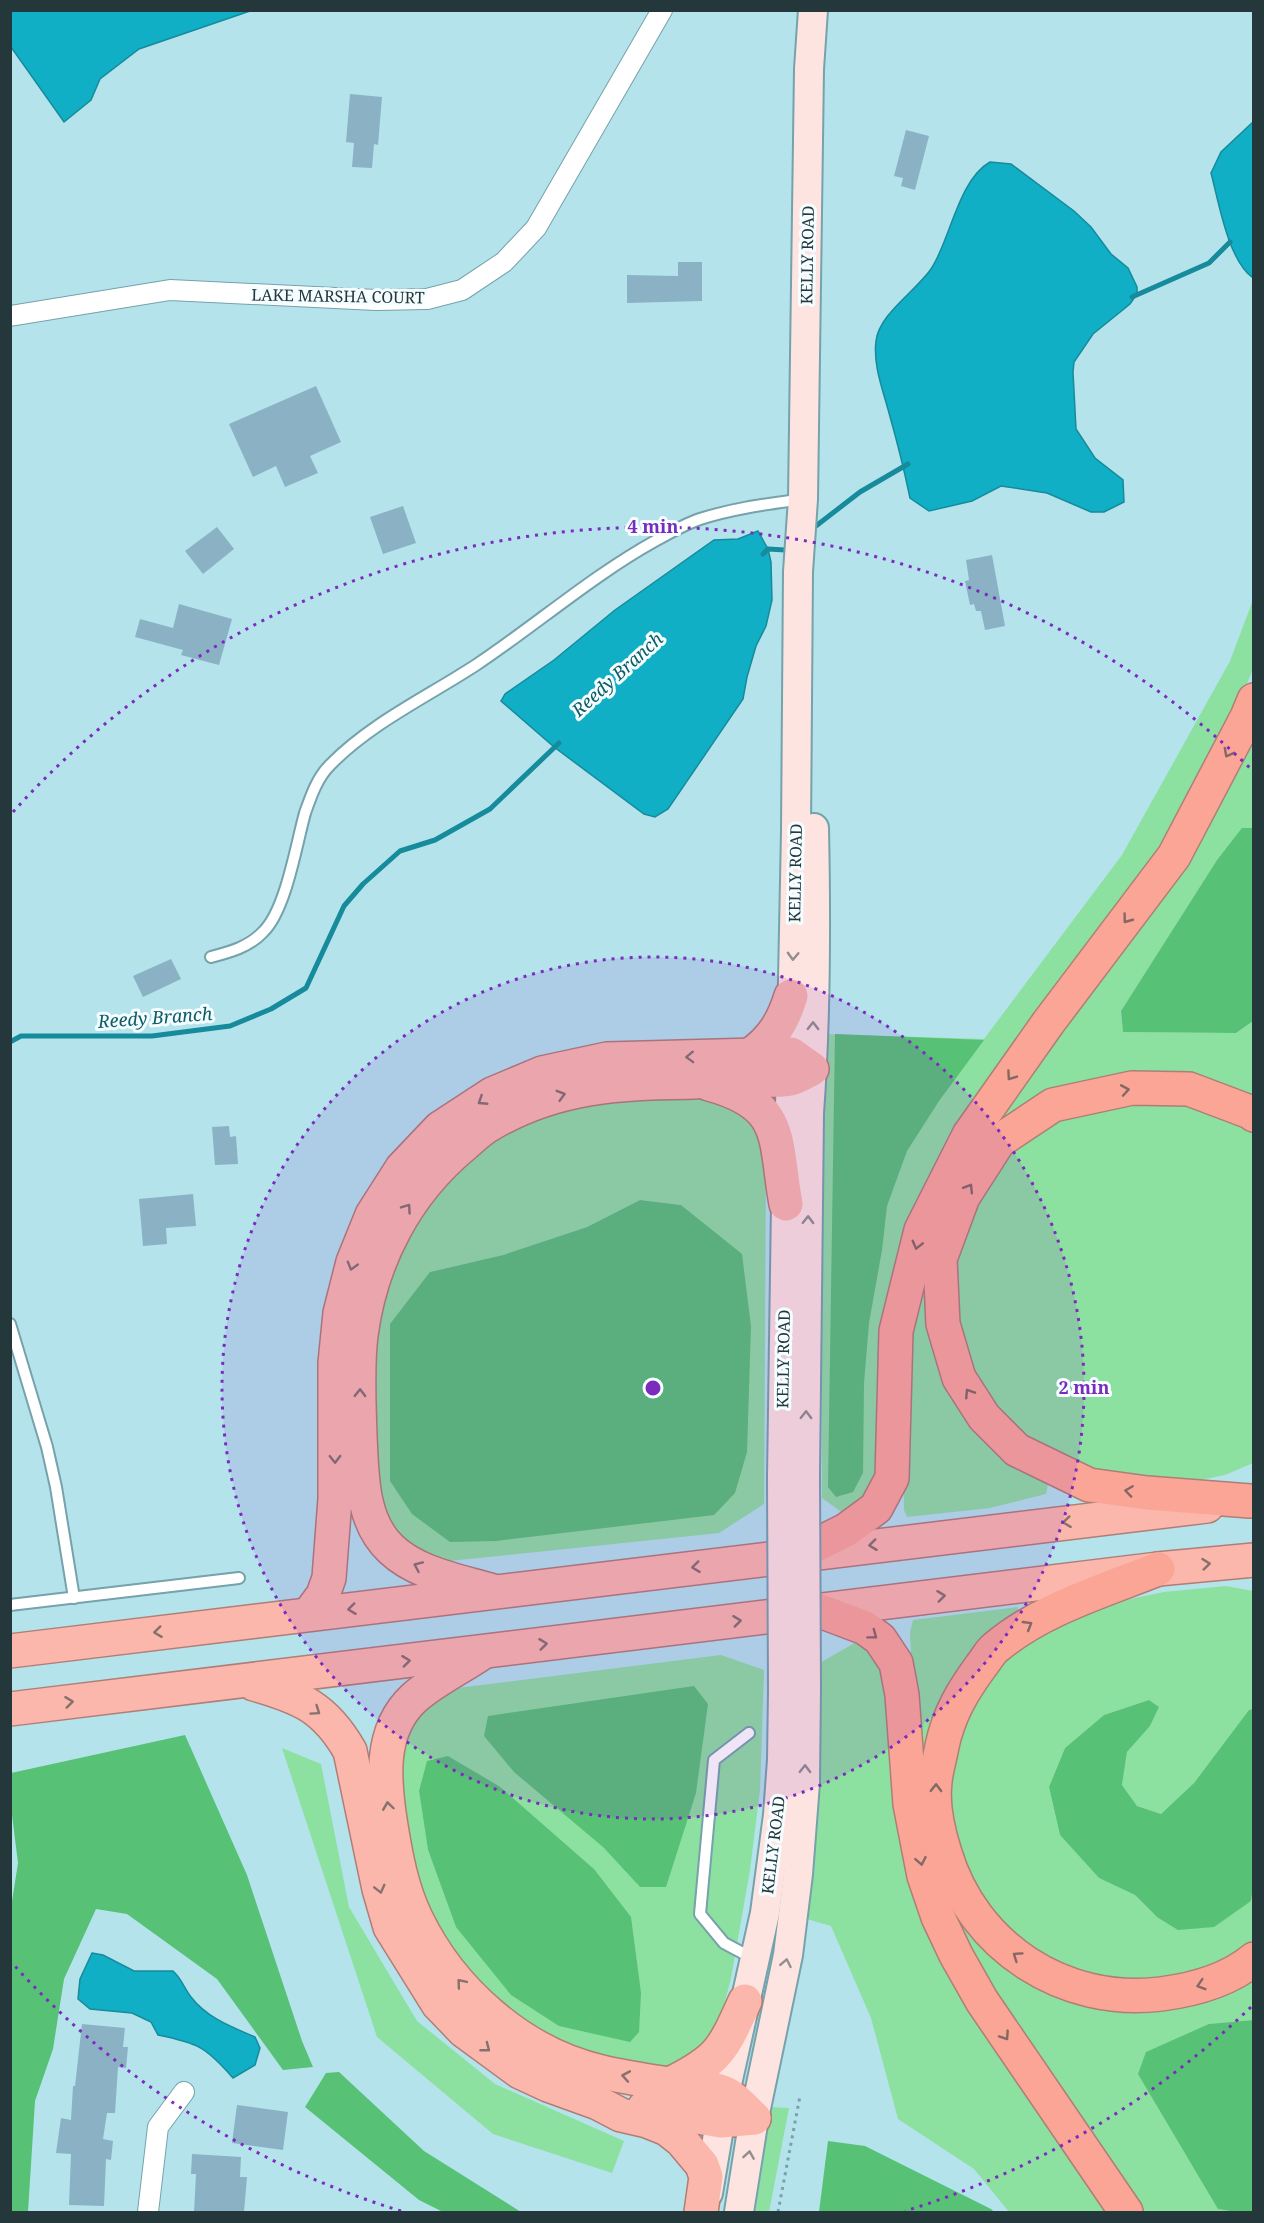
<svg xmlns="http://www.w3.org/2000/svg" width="1264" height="2223" font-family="'Noto Serif',serif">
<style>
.green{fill:#8ce0a0;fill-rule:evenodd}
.forest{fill:#57c175}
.water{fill:#10afc5;stroke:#168b9c;stroke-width:1.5}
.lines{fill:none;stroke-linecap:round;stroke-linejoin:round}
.stream{stroke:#168b9c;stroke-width:5}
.building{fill:#8bb1c5}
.service-casing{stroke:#75a2ab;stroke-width:14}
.minor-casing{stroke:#75a2ab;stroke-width:22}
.secondary-casing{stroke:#75a2ab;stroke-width:32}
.trunk-casing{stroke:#af7e76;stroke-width:36}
.motorway-casing{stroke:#af7e76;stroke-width:36}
.path{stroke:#7ca0a7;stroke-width:3;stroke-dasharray:3 4.5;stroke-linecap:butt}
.service{stroke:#fff;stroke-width:10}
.minor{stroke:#fff;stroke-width:20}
.secondary{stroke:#fee4e0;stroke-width:28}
.trunk{stroke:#fbb7ab;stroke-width:33}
.motorway{stroke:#faa596;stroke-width:33}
.secondary-bridge-casing{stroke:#75a2ab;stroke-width:32;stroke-linecap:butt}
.secondary-bridge{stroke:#fee4e0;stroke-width:28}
.oneway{stroke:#846864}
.oneway2{stroke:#918e8e}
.oneway3{stroke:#85716d}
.ring{fill:none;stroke:#7b2cbf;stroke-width:3;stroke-dasharray:3 6}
.labels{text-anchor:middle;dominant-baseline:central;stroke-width:6;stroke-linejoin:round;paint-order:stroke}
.street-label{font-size:16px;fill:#24373b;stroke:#f4fdff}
.water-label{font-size:18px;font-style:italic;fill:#0f5c67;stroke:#f4fdff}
.centre{fill:#7b2cbf;stroke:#f4fdff;stroke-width:3}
.ring-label{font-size:18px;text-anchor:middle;font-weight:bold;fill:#7b2cbf;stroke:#f4fdff;stroke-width:6;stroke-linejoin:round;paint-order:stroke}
</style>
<rect width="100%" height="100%" fill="#b4e3ec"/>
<!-- green -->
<g class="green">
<polygon points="1253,600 1253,669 1222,744 1160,852 950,1145 879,1472 868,1501 843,1513 822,1498 821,1034 984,1039 1122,855 1230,661"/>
<polygon points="1253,727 1253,828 1242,829 1217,860 1121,1011 1123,1032 1236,1033 1253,1021 1253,1106 1157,1075 986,1144 1002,1103"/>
<path d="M710,1096L762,1127L766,1162L764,1504L719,1533L449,1561L417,1554L394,1535L371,1473V1340L404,1231L441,1183L484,1148L533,1118L585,1103ZM640,1200L681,1205L709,1228L430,1272L503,1255L587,1227Z"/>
<polygon points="1097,1103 1206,1106 1245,1126 1253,1134 1253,1463 1225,1475 1200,1480 1150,1482 1063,1467 991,1412 951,1323 959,1226 1008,1149 1048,1120"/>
<polygon points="918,1275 929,1277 928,1308 1031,1475 1048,1484 1046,1494 990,1508 907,1517 904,1510 902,1378"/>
<polygon points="1226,1586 1253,1591 1253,1709 1249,1710 1194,1783 1161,1814 1137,1806 1122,1785 1127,1752 1150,1726 1159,1707 1149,1700 1104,1715 1065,1748 1049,1787 1060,1835 1099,1878 1135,1895 1157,1917 1251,1902 1253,1887 1253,1945 1190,1980 1091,1980 1003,1933 970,1890 944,1799 948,1752 995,1661 1091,1607 1164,1592"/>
<polygon points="1018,1607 1018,1614 917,1778 910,1632 913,1620"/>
<polygon points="858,1641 886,1668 913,1875 1113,2212 1009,2212 974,2169 898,2119 871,2018 831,1926 800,1917 818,1664"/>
<path d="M721,1655L764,1670L760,1790L750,1870L731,1978L715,2041L691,2061L662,2070L625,2065L558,2043L495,2004L452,1955L426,1912L395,1784L403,1739L422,1708L449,1689ZM448,1756L499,1786L594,1869L456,1927L428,1850L419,1791ZM603,1847L666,1887H640Z"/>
<polygon points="282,1748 321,1764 349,1907 417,2021 495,2084 624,2141 612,2173 493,2134 377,2037"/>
<polygon points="958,1911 1085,2001 1253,1972 1253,2020 1209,2024 1218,2209 1236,2212 1142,2212 1043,2072 950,1915"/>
<polygon points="771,2107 789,2108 769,2212 755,2212"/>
</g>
<!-- forest -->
<g class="forest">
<polygon points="1242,828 1253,828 1253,1021 1236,1033 1123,1032 1121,1011 1217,860"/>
<polygon points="835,1034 984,1040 939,1101 907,1151 887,1206 882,1250 869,1323 864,1383 863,1473 853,1492 836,1497 828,1487"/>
<polygon points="640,1200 681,1205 742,1254 751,1326 747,1452 735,1493 714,1515 496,1541 450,1542 412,1514 390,1481 390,1324 430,1272 503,1255 587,1227"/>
<polygon points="694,1686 708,1704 696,1793 666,1887 640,1887 603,1847 514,1772 484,1736 488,1716"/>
<polygon points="1149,1700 1159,1707 1150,1726 1127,1752 1122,1785 1137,1806 1161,1814 1194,1783 1249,1710 1253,1709 1253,1887 1251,1901 1214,1927 1178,1930 1157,1917 1135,1895 1099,1878 1060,1835 1049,1787 1065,1748 1104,1715"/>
<polygon points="185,1735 247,1875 302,2041 313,2067 283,2070 217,1979 127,1914 96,1909 64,1979 53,2049 35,2101 28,2212 11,2212 10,1914 18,1863 11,1807 11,1773"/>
<polygon points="448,1756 499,1786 594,1869 631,1917 641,1993 639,2032 630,2042 559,2026 511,1995 456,1927 428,1850 419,1791 427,1761"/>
<polygon points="1253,2020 1253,2212 1236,2212 1218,2209 1138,2074 1146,2052 1209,2024"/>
<polygon points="339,2072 424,2151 521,2212 443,2212 419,2200 305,2107 326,2073"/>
<polygon points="828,2141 865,2146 991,2209 994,2212 819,2212"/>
</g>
<!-- water -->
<g class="water">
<polygon points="10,11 11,10 250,11 139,49 100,79 91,100 64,122 11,47"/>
<path d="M1253,122V278C1228,260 1219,203 1211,173L1221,152Z"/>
<path d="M990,162L1011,164L1074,211L1091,227L1111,254L1128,268L1137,287V294L1130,304L1093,334L1074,362L1073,372L1076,429L1095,458L1123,480L1124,502L1104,512H1091L1047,493L1001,486L972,501L929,511L910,498C904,469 897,441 889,413C883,390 873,366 876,341C879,314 916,291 931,269C950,241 958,180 990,162Z"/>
<polygon points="758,531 768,549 771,562 772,600 766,626 756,646 747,677 743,699 668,809 655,817 644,814 554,747 501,701 505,694 554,660 615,610 714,540 738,539"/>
<path d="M92,1953L103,1955L134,1971H173C182,1979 184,1988 191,1997C207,2018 232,2027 255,2037L260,2048L255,2065L233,2078C206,2047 198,2043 158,2035L151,2022L132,2013L90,2009L78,1999L80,1979Z"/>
</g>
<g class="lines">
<!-- stream -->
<g class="stream">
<polyline points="1132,297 1209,263 1230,242"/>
<polyline points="812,529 860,492 908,464"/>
<polyline points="763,554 768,549 785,550 790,546"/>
<polyline points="10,1042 21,1036 152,1036 230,1026 271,1009 306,988 344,906 363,884 400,851 435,840 490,809 559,743"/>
</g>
</g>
<!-- building -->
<g class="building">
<polygon points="350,94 382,97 378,145 374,144 372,168 352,167 354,143 346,142"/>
<polygon points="906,130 929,136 915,190 901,186 903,178 894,176"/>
<polygon points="678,262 702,262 702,301 627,303 627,275 678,276"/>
<polygon points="316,386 341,442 310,456 318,473 285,487 276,466 253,477 229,424"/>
<polygon points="403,506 416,543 383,554 370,517"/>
<polygon points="217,527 234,549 203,574 185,551"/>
<polygon points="992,555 1005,626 985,630 981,611 976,611 974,604 970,605 965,581 969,580 966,560"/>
<polygon points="179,604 232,619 219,665 181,655 183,650 135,637 140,619 173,628"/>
<polygon points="171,959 181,979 143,997 133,976"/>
<polygon points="229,1126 230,1137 236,1136 238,1164 215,1165 212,1127"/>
<polygon points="193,1194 196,1226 166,1228 167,1244 143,1246 139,1199"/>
<polygon points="82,2024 125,2028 123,2047 128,2047 126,2068 118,2067 115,2113 107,2113 103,2139 113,2141 111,2160 106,2159 104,2206 69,2205 71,2154 56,2153 61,2118 71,2120 73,2086 75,2086"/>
<polygon points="237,2105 288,2112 283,2150 232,2143"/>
<polygon points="192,2154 241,2157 240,2177 247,2177 244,2212 194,2212 196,2174 191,2174"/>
</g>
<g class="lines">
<!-- service casing -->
<g class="service-casing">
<g id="service">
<path d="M211,957C230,952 249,947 263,932C286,910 296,845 305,813C311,796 317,778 330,765C371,723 427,697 476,665C536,625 592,576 655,541C669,533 685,524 700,519C734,508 768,504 803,499"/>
<polyline points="10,1324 47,1447 56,1487 74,1598"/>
<polyline points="10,1605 239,1578"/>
<polyline points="749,1733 714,1760 700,1914 724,1943 754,1959"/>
</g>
</g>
<!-- minor casing -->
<g class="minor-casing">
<g id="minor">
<polyline points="10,316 170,290 376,300 427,299 462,290 504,262 536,228 662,10"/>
<polyline points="148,2212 158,2127 184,2092"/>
</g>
</g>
<!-- secondary casing -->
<g class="secondary-casing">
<g id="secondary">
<path d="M805,1474L809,1113C816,1019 816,923 814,828"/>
<polyline points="782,1478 786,1204 791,1079 796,831 798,572 803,499 809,69 813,10"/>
<polyline points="708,2193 725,2093 765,1913 778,1815 782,1760 783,1691"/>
<polyline points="739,2212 754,2118 788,1955 798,1874 805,1783 806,1687"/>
</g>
</g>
<!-- trunk casing -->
<g class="trunk-casing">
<g id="trunk">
<path d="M750,1055C772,1040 783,1022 791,996"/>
<path d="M709,1084C786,1105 774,1138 786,1204"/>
<path d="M309,1614L323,1595L329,1578L335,1499V1363L340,1313L353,1262L372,1215L402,1168L440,1128L492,1094L542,1073L607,1059L791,1054L812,1069C806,1072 798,1077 791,1079C773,1083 742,1077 722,1077C713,1077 704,1081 695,1082C620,1083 556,1085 489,1125C480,1130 472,1138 464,1145C406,1193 371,1260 361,1335C357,1365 359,1405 360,1436C362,1475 361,1521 391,1549C417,1574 460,1581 493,1591"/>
<polyline points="10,1651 1207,1506"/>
<path d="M479,1655C458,1669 433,1681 414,1698C378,1731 384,1783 391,1826C396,1857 402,1889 416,1918C451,1991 522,2054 602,2072C631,2079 662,2083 692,2087C702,2089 718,2088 727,2094C737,2100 746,2110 754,2118"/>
<path d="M254,1684C300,1697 325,1707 350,1751L379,1889L390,1927L438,2004L464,2031L520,2072L548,2085L598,2103L621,2115L647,2121L667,2129L681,2140L702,2165L706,2177L701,2212"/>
<polyline points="10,1709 1158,1569 1254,1560"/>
<path d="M670,2084C719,2060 723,2050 745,2001"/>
<polyline points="644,2108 721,2121 754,2118"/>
</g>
</g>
<!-- motorway casing -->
<g class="motorway-casing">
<g id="motorway">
<polyline points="1250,1501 1147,1493 1089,1485 1017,1450 984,1417 959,1378 943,1324 940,1259 963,1197 999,1141 1053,1105 1132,1088 1189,1089 1250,1112 1254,1115"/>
<polyline points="796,1555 846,1530 876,1508 892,1478 896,1331 921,1230 969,1135 1048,1023 1174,856 1247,717 1254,700"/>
<path d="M1158,1569C1103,1591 1041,1609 995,1648C990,1652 986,1660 981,1666C962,1692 949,1714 942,1746C940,1758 936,1770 935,1782C932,1805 938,1831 945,1853C973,1947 1064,2006 1161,1994C1192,1990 1229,1980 1254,1959"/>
<polyline points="820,1611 865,1628 880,1639 896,1663 902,1695 910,1804 924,1876 938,1917 956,1955 982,2001 1126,2212"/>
</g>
</g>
<!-- path -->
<polyline class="path" points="778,2212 800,2096"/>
<!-- service -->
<use href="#service" class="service"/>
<!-- minor -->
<use href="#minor" class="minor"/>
<!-- secondary -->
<use href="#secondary" class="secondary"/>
<!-- trunk -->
<use href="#trunk" class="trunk"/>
<!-- motorway -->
<use href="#motorway" class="motorway"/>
<!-- secondary-bridge casing -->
<g class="secondary-bridge-casing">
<g id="secondary-bridge">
<polyline points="805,1474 806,1687"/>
<polyline points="782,1478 783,1691"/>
</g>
</g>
<!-- secondary-bridge -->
<use href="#secondary-bridge" class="secondary-bridge"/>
</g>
<!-- one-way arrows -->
<defs><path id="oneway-chevron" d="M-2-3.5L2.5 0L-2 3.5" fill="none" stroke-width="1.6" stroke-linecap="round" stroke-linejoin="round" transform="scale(1.5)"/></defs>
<g class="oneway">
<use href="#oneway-chevron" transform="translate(1228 753) rotate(118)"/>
<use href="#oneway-chevron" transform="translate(1127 919) rotate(127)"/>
<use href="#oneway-chevron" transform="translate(1011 1076) rotate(125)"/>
<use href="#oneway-chevron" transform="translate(1125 1090) rotate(-10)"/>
<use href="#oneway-chevron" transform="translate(969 1188) rotate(-58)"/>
<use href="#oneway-chevron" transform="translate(917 1245) rotate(104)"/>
<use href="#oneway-chevron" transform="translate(969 1393) rotate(-123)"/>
<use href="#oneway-chevron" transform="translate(1129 1491) rotate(-172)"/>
<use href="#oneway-chevron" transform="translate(1028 1625) rotate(-31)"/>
<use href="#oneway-chevron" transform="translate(873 1635) rotate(37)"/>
<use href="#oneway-chevron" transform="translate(936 1788) rotate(-89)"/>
<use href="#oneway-chevron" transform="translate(921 1861) rotate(79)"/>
<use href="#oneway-chevron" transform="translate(1017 1956) rotate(-145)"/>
<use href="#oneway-chevron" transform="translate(1201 1985) rotate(163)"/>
<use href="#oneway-chevron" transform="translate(1005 2036) rotate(56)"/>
</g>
<g class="oneway2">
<use href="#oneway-chevron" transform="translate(793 956) rotate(92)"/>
<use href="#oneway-chevron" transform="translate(813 1026) rotate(-89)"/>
<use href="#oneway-chevron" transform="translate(808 1220) rotate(-89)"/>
<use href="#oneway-chevron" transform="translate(806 1415) rotate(-89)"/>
<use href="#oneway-chevron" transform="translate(805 1769) rotate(-89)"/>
<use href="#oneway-chevron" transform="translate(786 1963) rotate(-79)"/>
<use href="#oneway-chevron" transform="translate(749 2155) rotate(-81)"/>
</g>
<g class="oneway3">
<use href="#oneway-chevron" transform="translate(690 1057) rotate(178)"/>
<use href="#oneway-chevron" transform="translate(561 1095) rotate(-16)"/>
<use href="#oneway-chevron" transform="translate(482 1101) rotate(147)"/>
<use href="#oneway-chevron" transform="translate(407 1208) rotate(-55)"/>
<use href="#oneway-chevron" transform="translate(352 1266) rotate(106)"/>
<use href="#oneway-chevron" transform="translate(360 1393) rotate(-89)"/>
<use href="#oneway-chevron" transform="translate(335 1459) rotate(89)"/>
<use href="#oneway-chevron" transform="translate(1067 1522) rotate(173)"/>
<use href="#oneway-chevron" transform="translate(873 1545) rotate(173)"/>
<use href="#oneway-chevron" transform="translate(1206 1564) rotate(-6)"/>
<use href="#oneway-chevron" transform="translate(418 1566) rotate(-156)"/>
<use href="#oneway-chevron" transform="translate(696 1567) rotate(173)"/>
<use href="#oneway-chevron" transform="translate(941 1596) rotate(-7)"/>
<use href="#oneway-chevron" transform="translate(352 1609) rotate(173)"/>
<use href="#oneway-chevron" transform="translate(737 1621) rotate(-7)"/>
<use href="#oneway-chevron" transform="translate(158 1632) rotate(173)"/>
<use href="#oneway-chevron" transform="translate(543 1644) rotate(-7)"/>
<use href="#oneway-chevron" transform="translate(406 1661) rotate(-7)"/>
<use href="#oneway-chevron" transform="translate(69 1702) rotate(-7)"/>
<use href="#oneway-chevron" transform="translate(316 1711) rotate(35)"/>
<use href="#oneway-chevron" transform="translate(388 1806) rotate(-98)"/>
<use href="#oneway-chevron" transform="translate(380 1889) rotate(76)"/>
<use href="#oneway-chevron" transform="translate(461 1983) rotate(-130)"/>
<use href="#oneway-chevron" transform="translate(486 2048) rotate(38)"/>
<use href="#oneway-chevron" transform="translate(626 2076) rotate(-170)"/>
</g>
<!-- distance rings -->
<circle cx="653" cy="1388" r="431" fill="#7b2cbf" fill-opacity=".12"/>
<g class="ring">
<circle cx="653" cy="1388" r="431"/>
<path d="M1251 2007A861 861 0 0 1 905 2211M401 2211A861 861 0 0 1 13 1964M13 812A861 861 0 0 1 1251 769"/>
</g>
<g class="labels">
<!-- street labels -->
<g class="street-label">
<text transform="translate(807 255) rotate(-89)">KELLY ROAD</text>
<text transform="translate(338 296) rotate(1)">LAKE MARSHA COURT</text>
<text transform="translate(795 873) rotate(-89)">KELLY ROAD</text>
<text transform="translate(783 1359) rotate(-89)">KELLY ROAD</text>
<text transform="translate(773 1845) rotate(-83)">KELLY ROAD</text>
</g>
<!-- water labels -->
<g class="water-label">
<text transform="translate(617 674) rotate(-42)">Reedy Branch</text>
<text transform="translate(155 1017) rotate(-4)">Reedy Branch</text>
</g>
</g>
<circle cx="653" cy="1388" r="9" class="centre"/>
<g class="ring-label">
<text x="653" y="533">4 min</text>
<text x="1084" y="1394">2 min</text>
</g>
<!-- border -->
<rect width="1264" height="2223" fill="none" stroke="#24373b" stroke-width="24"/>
</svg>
